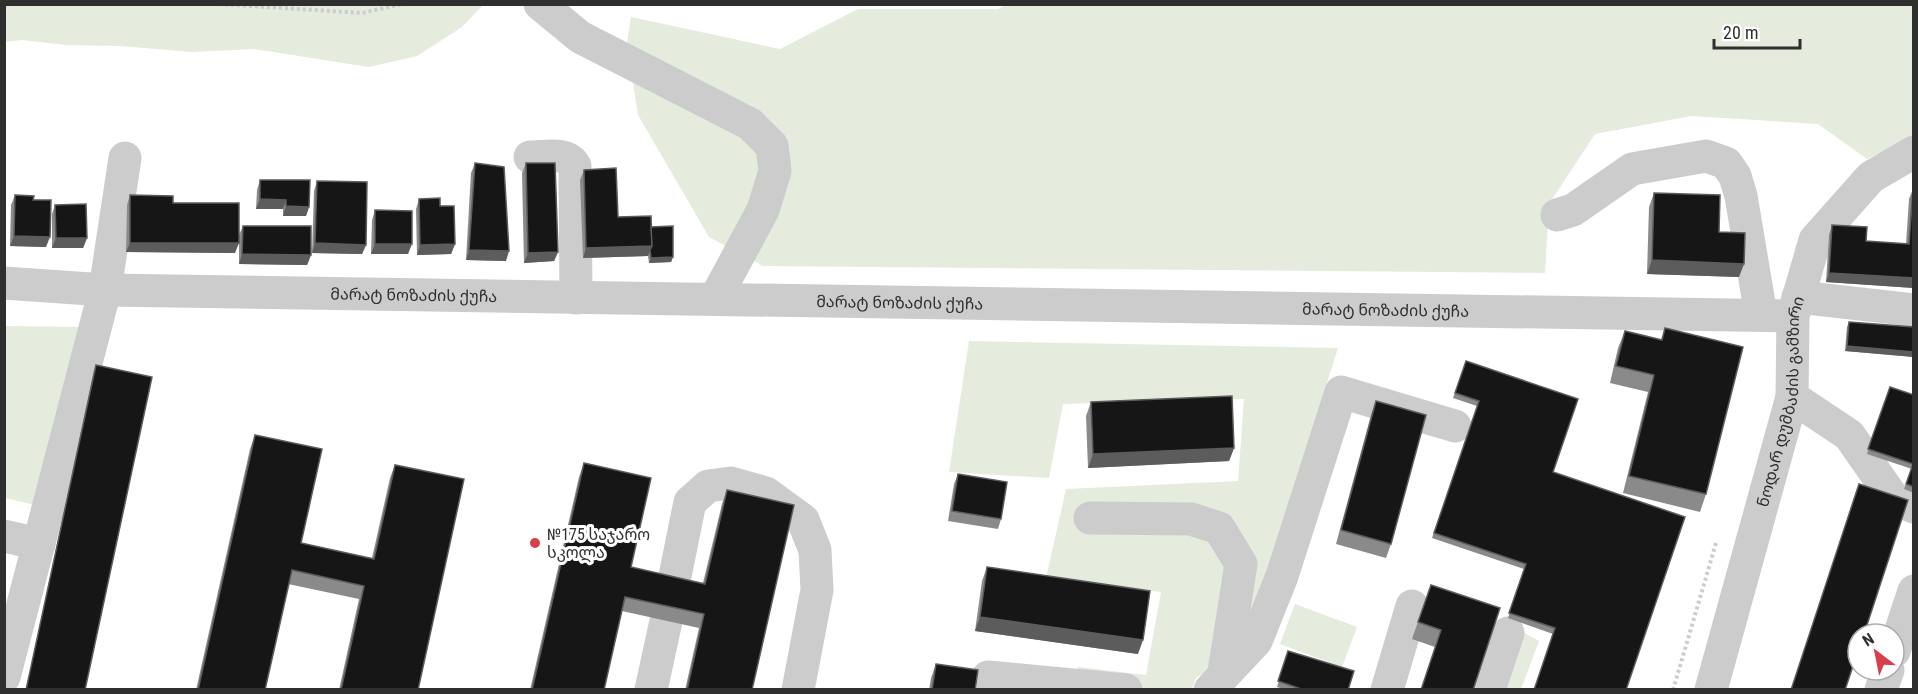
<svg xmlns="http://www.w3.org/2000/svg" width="1918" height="694" font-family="'Roboto Condensed','Noto Sans Georgian',sans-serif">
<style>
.green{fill:#e5ebdd}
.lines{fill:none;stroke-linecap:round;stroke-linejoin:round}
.path{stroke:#ccc;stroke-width:4;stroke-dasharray:3 3;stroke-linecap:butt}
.minor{stroke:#ccc;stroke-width:33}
.wall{fill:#8a8a8a}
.shaded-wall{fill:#5c5c5c}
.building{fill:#161616;stroke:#5c5c5c;stroke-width:1.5}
.poi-dot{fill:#d73f4a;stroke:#fff;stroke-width:2}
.labels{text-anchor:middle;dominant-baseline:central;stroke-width:6;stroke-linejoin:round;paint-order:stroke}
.street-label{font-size:16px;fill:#2f2f2f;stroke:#fff}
.poi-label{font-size:16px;fill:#2f2f2f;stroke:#fff;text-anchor:start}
</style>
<rect width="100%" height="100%" fill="#fff"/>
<!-- green -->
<g class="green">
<polygon points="5,4 483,4 483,5 462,27 417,56 369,67 254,49 192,52 121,46 66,45 22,40 5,42"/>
<polygon points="1008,4 1913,5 1913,138 1867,159 1818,124 1691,116 1595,134 1549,204 1545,273 763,266 709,237 638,115 627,43 631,17 780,49 858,9 998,9"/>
<polygon points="5,326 82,327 39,506 5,498"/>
<polygon points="969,341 1338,348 1248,634 1208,670 1196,678 1192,689 1074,689 1078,667 1146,675 1161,592 1046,578 1066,489 1238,481 1244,399 1063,404 1049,478 949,472"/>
<polygon points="1295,604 1357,627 1342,667 1280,644"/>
<polygon points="1517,629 1539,641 1521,689 1497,690"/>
</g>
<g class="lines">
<!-- path -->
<g class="path">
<polyline points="219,4 362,13 402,4"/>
<polyline points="4,5 10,4"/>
<polyline points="1673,690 1716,543"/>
</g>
<!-- minor -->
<g class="minor">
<polyline points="540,4 580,37 750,124 772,146 775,171 763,210 715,299"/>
<path d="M530,157C545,157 567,151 575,166L576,298"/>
<polyline points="1557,215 1573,210 1632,169 1706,156 1726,163 1735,176 1741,196 1761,315"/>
<path id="s1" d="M4,283L105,290L1793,316"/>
<polyline points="1798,297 1914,310"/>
<polyline points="1792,397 1849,435 1893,498 1914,507"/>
<polyline points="1090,518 1191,519 1219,528 1241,564 1224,672"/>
<polyline points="4,536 39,544"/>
<polyline points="672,591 690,502 708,486 731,483 766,493 803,520 815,550 817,590 798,690"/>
<polyline points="1894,651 1914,591"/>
<polyline points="4,677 105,290 125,158"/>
<polyline points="988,677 1126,690"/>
<polyline points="651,690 666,621"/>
<polyline points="1210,690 1256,641 1282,576 1341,392 1455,426"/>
<polyline points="1387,690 1412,606"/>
<polyline points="1489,690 1508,633"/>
<path id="s2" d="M1711,690L1792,397L1793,316L1815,240L1871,177L1914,152"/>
<polyline points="1881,690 1888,670"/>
</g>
</g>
<!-- wall -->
<g class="wall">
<polygon points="475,163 506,261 466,260 471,173"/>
<polygon points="526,163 558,252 554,261 524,263 522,173"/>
<polygon points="584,170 618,217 651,227 673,257 671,262 649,263 648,256 583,258 580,180"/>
<polygon points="260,180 309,207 306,216 283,216 283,209 256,209 257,190"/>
<polygon points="317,181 366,245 362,254 312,253 314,191"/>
<polygon points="1913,189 1914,288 1826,282 1829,235 1832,225 1866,241 1906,244 1909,199"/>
<polygon points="1654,193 1719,232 1739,277 1647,274 1649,207"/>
<polygon points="15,195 33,200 46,247 10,246 11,205"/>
<polygon points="130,195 173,203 235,253 126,252 127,205"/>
<polygon points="419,199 440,206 455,244 451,254 417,255 416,209"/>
<polygon points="55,205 87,238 83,248 52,248 52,214"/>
<polygon points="375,210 408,254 371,254 372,220"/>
<polygon points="243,226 311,255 307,265 239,264 239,235"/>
<polygon points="1849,322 1914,327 1914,357 1845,351 1847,327"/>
<polygon points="1665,328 1706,494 1700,512 1623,493 1648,392 1610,383 1618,348 1625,331 1661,340"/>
<polygon points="1466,361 1553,472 1685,517 1553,634 1508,618 1524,569 1432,538 1477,406 1453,398"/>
<polygon points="96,365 85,690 26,690 94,370"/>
<polygon points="1890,387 1914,395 1914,493 1904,489 1912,469 1867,454"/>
<polygon points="1376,401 1391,544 1386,558 1336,544 1371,415"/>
<polygon points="1091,402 1234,448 1229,461 1088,468 1086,416"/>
<polygon points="255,435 301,543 372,558 390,478 395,465 418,690 339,690 359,599 288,584 265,690 196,690 250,449"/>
<polygon points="584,463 631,567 703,583 722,504 727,490 752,690 685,690 699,628 622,611 604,690 530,690 579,477"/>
<polygon points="958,474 1001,519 998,529 948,521 954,484"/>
<polygon points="1859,484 1845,690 1791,690 1852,506"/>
<polygon points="987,567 1138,654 975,631 982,581"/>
<polygon points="1431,585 1473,690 1421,690 1435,647 1412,639"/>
<polygon points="1288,651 1348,690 1286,690 1277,687"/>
<polygon points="936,664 975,690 929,690 931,678"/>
</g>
<!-- shaded-wall -->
<g class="shaded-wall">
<polygon points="260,199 286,200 283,209 256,209"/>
<polygon points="286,206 309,207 306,216 283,216"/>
<polygon points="14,236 50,237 46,247 10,246"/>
<polygon points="56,238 87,238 83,248 52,248"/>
<polygon points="130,243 239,243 235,253 126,252"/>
<polygon points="315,243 366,245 362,254 312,253"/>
<polygon points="375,244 412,244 408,254 371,254"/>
<polygon points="455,244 451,254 417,255 420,245"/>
<polygon points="652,246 648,256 583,258 586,248"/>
<polygon points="469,250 509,251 506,261 466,260"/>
<polygon points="558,252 554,261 524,263 528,253"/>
<polygon points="242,254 311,255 307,265 239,264"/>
<polygon points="673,257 671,262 649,263 651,258"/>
<polygon points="1652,260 1744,264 1739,277 1647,274"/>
<polygon points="1829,273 1914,278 1914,288 1826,282"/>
<polygon points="1847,346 1914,352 1914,357 1845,351"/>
<polygon points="1234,448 1229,461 1088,468 1093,454"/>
<polygon points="980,617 1143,640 1138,654 975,631"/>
</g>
<!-- building -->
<g class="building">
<polygon points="475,163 504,167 509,251 469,250"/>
<polygon points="526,163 555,163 558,252 528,253"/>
<polygon points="616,168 618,217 651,216 652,246 586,248 584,170"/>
<polygon points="260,180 310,180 309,207 286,206 286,200 260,199"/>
<polygon points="317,181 367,182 366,245 315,243"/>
<polygon points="1913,189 1914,189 1914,278 1829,273 1832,225 1867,227 1866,241 1909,244"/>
<polygon points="1654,193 1720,195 1719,232 1745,233 1744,264 1652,260"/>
<polygon points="15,195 34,196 33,200 51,200 50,237 14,236"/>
<polygon points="130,195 173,196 173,203 239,203 239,243 130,243"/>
<polygon points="440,198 440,206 454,206 455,244 420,245 419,199"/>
<polygon points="86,204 87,238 56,238 55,205"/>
<polygon points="375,210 412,211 412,244 375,244"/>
<polygon points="243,226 311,226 311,255 242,254"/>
<polygon points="673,226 673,257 651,258 650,250 652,246 651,227"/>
<polygon points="1849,322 1914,327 1914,352 1847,346"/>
<polygon points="1665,328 1743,347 1706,494 1629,476 1654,375 1616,366 1625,331 1662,340"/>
<polygon points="1466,361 1578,399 1553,472 1685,517 1626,690 1534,690 1555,628 1509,613 1526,564 1434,533 1479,401 1455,393"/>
<polygon points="96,365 152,377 85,690 26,690"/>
<polygon points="1890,387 1914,395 1914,487 1906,484 1913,464 1868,449"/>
<polygon points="1232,396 1234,448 1093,454 1091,402"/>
<polygon points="1376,401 1426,415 1391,544 1341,530"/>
<polygon points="255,435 322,449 301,543 374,559 395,465 464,479 418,690 341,690 364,586 292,570 265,690 198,690"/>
<polygon points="584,463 651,478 631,567 705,584 727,490 794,505 752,690 687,690 704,614 625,597 604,690 532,690"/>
<polygon points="958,474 1007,482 1001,519 952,511"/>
<polygon points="1859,484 1908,500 1864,634 1858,634 1858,651 1845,690 1791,690"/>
<polygon points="987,567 1150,591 1143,640 980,617"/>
<polygon points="1431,585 1500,608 1473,690 1421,690 1441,630 1418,622"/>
<polygon points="1288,651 1354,671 1348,690 1304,690 1278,681"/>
<polygon points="936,664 978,670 975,690 932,690"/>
</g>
<!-- markers -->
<circle class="poi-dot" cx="535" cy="543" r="6"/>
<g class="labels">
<!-- street labels -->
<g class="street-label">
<text stroke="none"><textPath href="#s1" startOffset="410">მარატ ნოზაძის ქუჩა</textPath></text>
<text stroke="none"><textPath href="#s1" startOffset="896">მარატ ნოზაძის ქუჩა</textPath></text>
<text stroke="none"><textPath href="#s1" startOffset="1382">მარატ ნოზაძის ქუჩა</textPath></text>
<text stroke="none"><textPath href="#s2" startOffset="298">ნოდარ დუმბაძის გამზირი</textPath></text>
</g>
<!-- poi labels -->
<g class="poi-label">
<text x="547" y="534">№175 საჯარო<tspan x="547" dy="18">სკოლა</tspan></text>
</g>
</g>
<!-- border -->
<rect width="1918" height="694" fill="none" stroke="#2f2f2f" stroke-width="12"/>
<!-- north arrow -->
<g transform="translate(1876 652) rotate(328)"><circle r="28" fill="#ffffff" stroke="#acacac" stroke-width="1.5"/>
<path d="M0-4.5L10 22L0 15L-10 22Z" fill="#d73f4a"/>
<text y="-9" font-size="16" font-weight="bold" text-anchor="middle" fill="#2f2f2f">N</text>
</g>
<!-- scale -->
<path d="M1714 39v9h86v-9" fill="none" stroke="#2f2f2f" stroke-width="3"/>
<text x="1723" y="39" font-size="18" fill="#2f2f2f" stroke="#ffffff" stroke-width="4.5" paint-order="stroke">20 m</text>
</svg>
